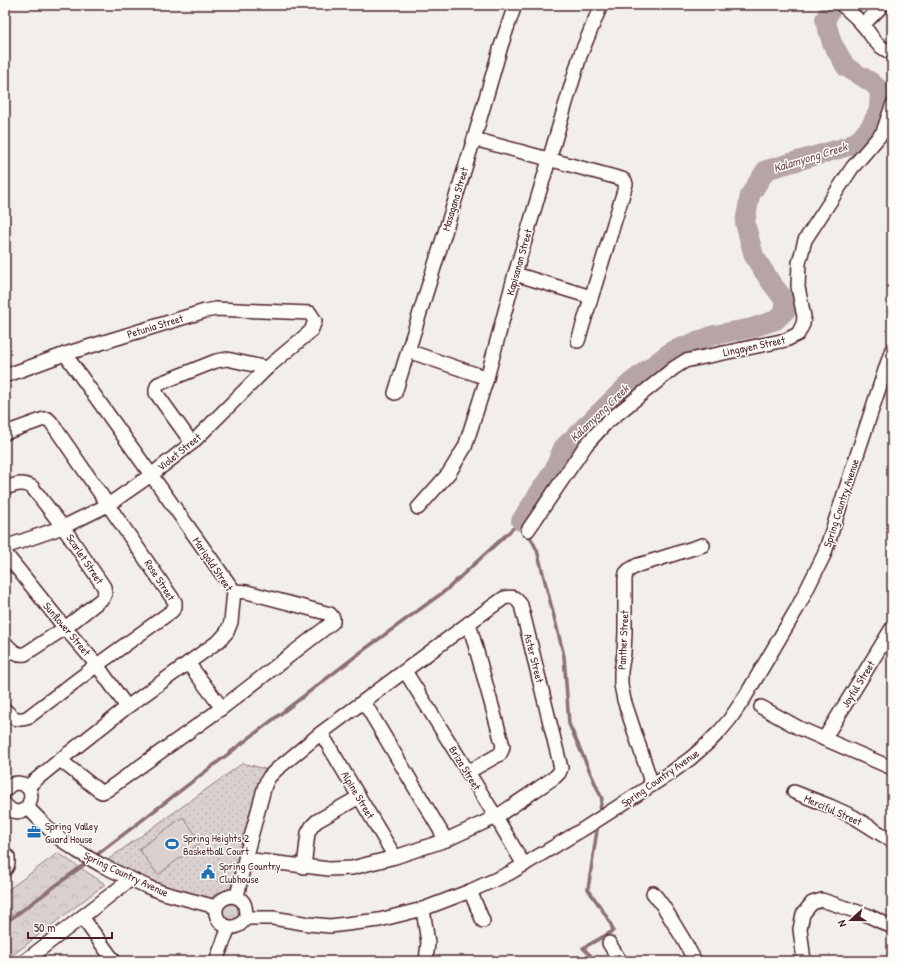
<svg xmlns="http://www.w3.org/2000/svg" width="897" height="966" font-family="'Patrick Hand',sans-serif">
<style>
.grass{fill:url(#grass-tufts);stroke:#92787d}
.forest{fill:url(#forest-crowns);stroke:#92787d}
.park{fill:url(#park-dots);stroke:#92787d}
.garden{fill:#d9d0cf;stroke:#92787d}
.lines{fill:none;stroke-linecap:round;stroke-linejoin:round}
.stream{stroke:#8b6f75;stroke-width:3.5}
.river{stroke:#b7a5a6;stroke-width:20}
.minor-casing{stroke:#4a1f2b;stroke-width:16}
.minor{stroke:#fdfcf7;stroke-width:13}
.labels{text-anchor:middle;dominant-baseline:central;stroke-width:3;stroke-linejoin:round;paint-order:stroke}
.street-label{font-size:11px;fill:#4a1f2b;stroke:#fdfcf7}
.poi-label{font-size:11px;fill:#4a1f2b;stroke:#fdfcf7;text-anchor:start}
.water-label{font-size:12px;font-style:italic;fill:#704e56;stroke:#fdfcf7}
</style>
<defs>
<pattern id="grass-tufts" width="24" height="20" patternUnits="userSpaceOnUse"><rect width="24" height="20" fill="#d9d0cf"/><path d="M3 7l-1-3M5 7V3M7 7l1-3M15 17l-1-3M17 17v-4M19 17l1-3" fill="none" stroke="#bcb2b2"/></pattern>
<pattern id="forest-crowns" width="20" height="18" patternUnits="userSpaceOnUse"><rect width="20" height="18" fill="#d9d0cf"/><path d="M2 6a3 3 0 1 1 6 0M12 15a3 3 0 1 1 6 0" fill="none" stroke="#bcb2b2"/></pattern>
<pattern id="park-dots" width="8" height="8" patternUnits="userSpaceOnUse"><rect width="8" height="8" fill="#d9d0cf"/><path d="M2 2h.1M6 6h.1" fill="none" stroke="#bcb2b2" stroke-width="1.8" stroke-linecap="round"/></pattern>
</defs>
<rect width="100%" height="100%" fill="#f2efeb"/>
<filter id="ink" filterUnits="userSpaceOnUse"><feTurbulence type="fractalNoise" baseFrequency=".025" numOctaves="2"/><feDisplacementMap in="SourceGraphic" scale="8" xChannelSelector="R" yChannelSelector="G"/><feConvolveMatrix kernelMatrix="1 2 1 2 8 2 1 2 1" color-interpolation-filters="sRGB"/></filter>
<g filter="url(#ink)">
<!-- grass -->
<polygon class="grass" points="231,898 245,913 229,926 218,908"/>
<!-- forest -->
<polygon class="forest" points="58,853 105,884 5,961 5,892"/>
<!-- park -->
<path class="park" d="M243,763L265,769L231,891C220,891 217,892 210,900L162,886L122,869L106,861Z"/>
<!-- garden -->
<polygon class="garden" points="183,817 201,842 158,875 139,849"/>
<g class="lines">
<!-- stream -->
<g class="stream">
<polyline points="528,533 537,550 564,656 569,724 602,799 599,814"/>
<polyline points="94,857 365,649 445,591 521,521 525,528"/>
<polyline points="5,923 89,861"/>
<path d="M591,961L593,958L583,948L613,931C612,921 594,899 588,889L598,824"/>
</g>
<!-- river -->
<polyline class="river" points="521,521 554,470 563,448 630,383 672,351 714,335 752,328 776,320 786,310 783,298 770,281 754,256 745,223 750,195 766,170 849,146 861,138 871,126 879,110 880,90 871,82 846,67 832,43 825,19 834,5"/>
<!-- minor casing -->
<g class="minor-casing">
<g id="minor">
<path d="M842,5C849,11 857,18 863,25C874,38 874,45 892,53"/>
<polyline points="863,25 883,5"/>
<polyline points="474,139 622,179 625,181 626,184 578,341"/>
<polyline points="515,274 591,297"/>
<polyline points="408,351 487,378"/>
<polyline points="5,376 65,354 205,311 216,309 310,313 315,321 311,331 267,368 192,443 151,475 108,505 63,527 5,547"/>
<polyline points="395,393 474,139 501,46 515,5"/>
<path d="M5,433L44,419H48L51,422L175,602V607L172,611L97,665L27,718C15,721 14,718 5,710"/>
<polyline points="192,443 156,393 156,389 158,384 216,361 227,359 267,368"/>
<path d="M5,488C15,485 21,481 32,487L63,527L104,587L105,593L103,598L65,628L25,654C16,656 11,649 5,643"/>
<polyline points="418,508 449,473 465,447 487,378 515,274 580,56 601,5"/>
<polyline points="528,530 586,445 606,423 674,368 685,361 786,340 798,334 803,324 804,317 798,287 799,263 805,240 852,168 883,132 892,106"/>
<polyline points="5,553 65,628 97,665 127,707"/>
<polyline points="188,663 222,708"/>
<polyline points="405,671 496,817 524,865"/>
<polyline points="364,702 446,840"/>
<polyline points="761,707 799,728 892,768"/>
<polyline points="321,733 395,857"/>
<polyline points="824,739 892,628"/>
<polyline points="60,760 98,790 102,792 107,790 222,708 333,622 333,618 330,614 247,592 234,591"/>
<polyline points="468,772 500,754 502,750 503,746 469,623"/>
<polyline points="652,785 624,700 621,685 621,671 624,653 625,632 625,579 626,573 629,570 638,565 649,562 703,545"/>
<polyline points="27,787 60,760 127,707 220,640 227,632 231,622 234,591 65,354"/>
<path d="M5,791C8,786 12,783 18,783C45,786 24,829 5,804"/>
<polyline points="794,792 830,806 854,817 892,841"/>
<polyline points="27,807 46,826 60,839 77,851 101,865 148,887 164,893 216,907"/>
<path d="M5,855L8,857C8,861 9,866 5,869"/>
<polyline points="304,867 308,833 312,826 317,821 359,797"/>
<polyline points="470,891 483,921"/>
<path d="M653,893C660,901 666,910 671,919C680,933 688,947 695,961"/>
<path d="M231,896C245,898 246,905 246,918C244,920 242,923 239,925C220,936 202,903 231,896Z"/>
<path d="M237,897L245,859L265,785L269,777L276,770L321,733L469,623L504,598C514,596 515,597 521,605L561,768L559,773L555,777L496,817L446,840L395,857L352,868L329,869L245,859"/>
<polyline points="423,909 428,943 426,961"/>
<polyline points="82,917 114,961"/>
<polyline points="246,918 273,918 309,924 330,926 379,920 423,909 470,891 510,873 585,828 672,772 691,758 708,743 720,731 730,719 745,697 798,607 824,555 892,349"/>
<polyline points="609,943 620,961"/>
<polyline points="25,961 131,879"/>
<polyline points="216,961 229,927"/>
<polyline points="804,961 800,929 803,914 812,903 822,900 867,915 892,927"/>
</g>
</g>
<!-- minor -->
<use href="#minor" class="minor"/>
</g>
</g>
<!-- icons -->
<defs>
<g id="office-bare" transform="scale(1.08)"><path d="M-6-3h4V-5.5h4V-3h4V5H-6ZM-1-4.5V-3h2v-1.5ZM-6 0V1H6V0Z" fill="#1f6fb2" stroke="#fdfcf7" stroke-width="2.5" paint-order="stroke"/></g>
<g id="stadium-bare" transform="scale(1.08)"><path d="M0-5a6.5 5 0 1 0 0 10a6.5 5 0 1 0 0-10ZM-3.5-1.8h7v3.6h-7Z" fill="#1f6fb2" stroke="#fdfcf7" stroke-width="2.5" paint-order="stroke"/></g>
<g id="civic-bare" transform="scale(1.08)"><path d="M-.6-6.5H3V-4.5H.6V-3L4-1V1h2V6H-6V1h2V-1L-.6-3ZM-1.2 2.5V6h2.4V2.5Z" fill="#1f6fb2" stroke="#fdfcf7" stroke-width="2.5" paint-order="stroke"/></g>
</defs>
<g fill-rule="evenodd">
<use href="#office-bare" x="34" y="832"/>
<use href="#stadium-bare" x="172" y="844"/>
<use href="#civic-bare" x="208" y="872"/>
</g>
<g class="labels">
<!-- street labels -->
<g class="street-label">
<text transform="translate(455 199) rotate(-73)">Masagana Street</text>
<text transform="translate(519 262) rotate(-74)">Kapisanan Street</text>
<text transform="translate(155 326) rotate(-17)">Petunia Street</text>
<text transform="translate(754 346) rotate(-12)">Lingayen Street</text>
<text transform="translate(179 452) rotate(-39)">Violet Street</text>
<text transform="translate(841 503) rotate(-72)">Spring Country Avenue</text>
<text transform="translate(85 559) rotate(56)">Scarlet Street</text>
<text transform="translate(213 564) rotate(56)">Marigold Street</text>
<text transform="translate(160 580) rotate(57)">Rose Street</text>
<text transform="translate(67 629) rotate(50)">Sunflower Street</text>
<text transform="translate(623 640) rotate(-87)">Panther Street</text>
<text transform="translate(534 658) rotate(76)">Aster Street</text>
<text transform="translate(858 684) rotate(-58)">Joyful Street</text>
<text transform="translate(465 768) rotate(58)">Briza Street</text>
<text transform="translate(660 778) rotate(-35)">Spring Country Avenue</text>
<text transform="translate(358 795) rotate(59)">Alpine Street</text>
<text transform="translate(833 810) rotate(24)">Merciful Street</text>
<text transform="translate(126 874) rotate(25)">Spring Country Avenue</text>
</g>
<!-- poi labels -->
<g class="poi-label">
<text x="45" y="826">Spring Valley<tspan x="45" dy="13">Guard House</tspan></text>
<text x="183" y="838">Spring Heights 2<tspan x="183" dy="13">Basketball Court</tspan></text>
<text x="219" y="866">Spring Country<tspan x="219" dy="13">Clubhouse</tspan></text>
</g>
<!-- water labels -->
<g class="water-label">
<text transform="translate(810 157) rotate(-17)">Kalamyong Creek</text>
<text transform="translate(599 413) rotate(-44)">Kalamyong Creek</text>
</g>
</g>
<!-- margin -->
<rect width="897" height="966" fill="none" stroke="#fdfcf7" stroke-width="20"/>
<rect x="10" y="10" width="877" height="946" fill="none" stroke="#4a1f2b" stroke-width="1.5" filter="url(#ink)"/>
<!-- north arrow -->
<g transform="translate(851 920) rotate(249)" stroke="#fdfcf7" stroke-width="3" paint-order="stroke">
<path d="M0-3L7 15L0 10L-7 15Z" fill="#4a1f2b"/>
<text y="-6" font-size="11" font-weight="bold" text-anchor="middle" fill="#4a1f2b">N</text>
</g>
<!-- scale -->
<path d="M28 932v6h84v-6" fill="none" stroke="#4a1f2b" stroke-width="2"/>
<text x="34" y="932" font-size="12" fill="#4a1f2b" stroke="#fdfcf7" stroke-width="3" paint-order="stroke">50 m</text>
</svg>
